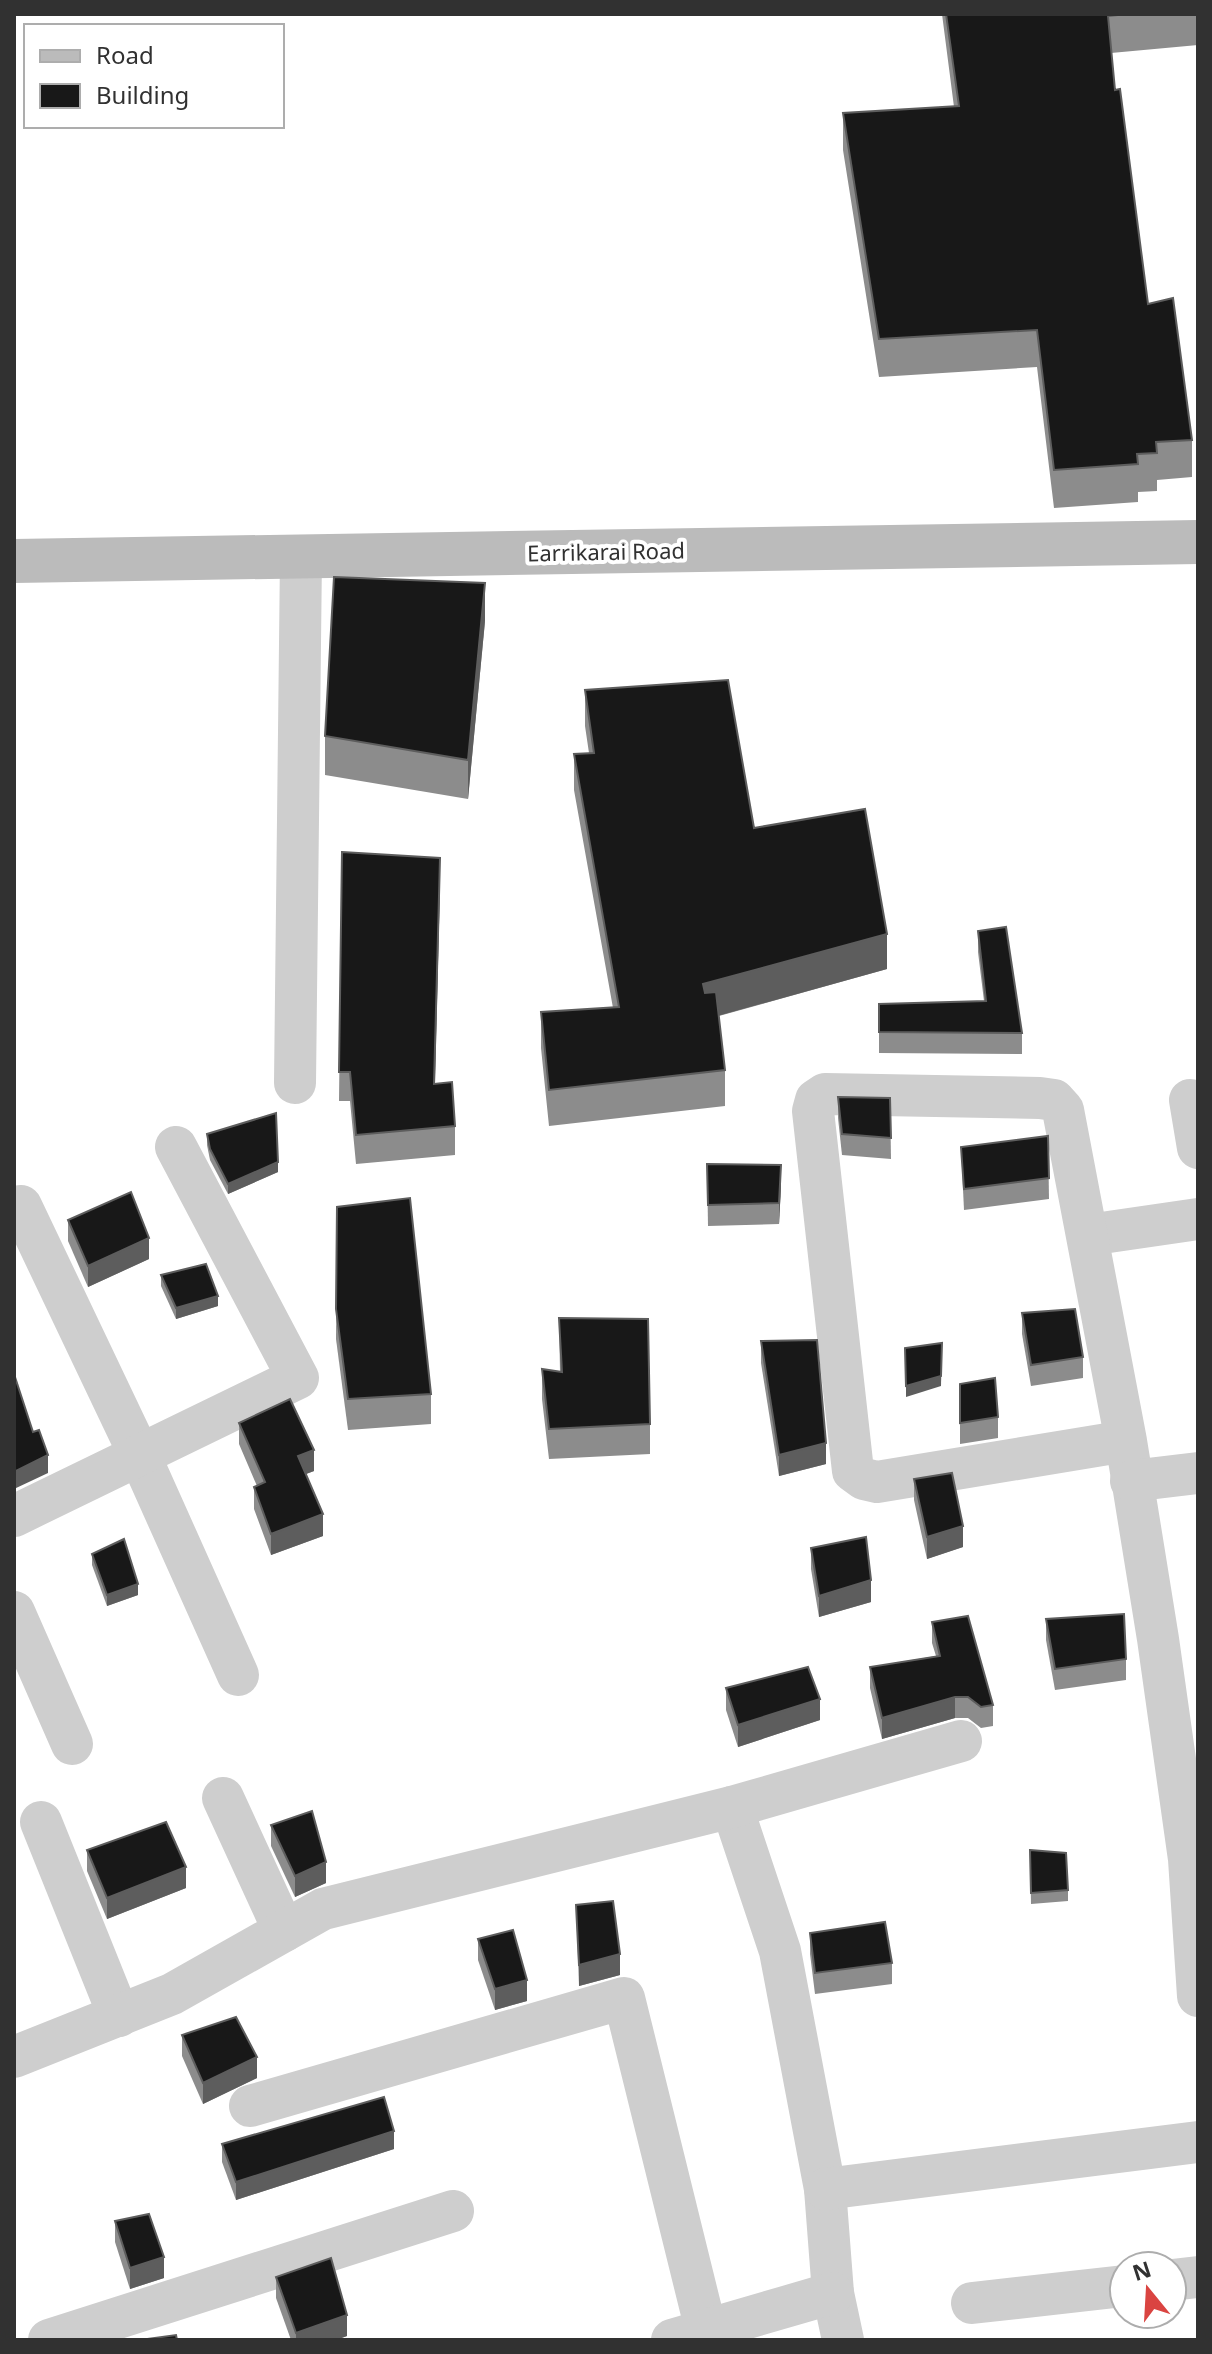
<svg xmlns="http://www.w3.org/2000/svg" width="1212" height="2354" font-family="'Noto Sans',sans-serif">
<style>
.lines{fill:none;stroke-linecap:round;stroke-linejoin:round}
.minor{stroke:#cecece;stroke-width:42}
.secondary{stroke:#bbb;stroke-width:44}
.wall{fill:#8c8c8c}
.shaded-wall{fill:#5d5d5d}
.building{fill:#181818;stroke:#5d5d5d;stroke-width:2}
.labels{text-anchor:middle;dominant-baseline:central;stroke-width:8;stroke-linejoin:round;paint-order:stroke}
.street-label{font-size:22px;fill:#313131;stroke:#fff}
</style>
<rect width="100%" height="100%" fill="#fff"/>
<g class="lines">
<!-- minor -->
<g class="minor">
<polyline points="295,1083 301,556"/>
<polyline points="1190,1100 1198,1148"/>
<polyline points="21,1206 140,1456 238,1675"/>
<polyline points="1088,1235 1198,1219"/>
<polyline points="1126,1441 877,1482 864,1479 853,1471 813,1111 816,1100 825,1094 1040,1098 1054,1100 1063,1110 1126,1441 1158,1639 1189,1859 1198,1996"/>
<polyline points="1131,1481 1198,1473"/>
<polyline points="14,1516 298,1378 176,1147"/>
<polyline points="14,1612 72,1744"/>
<polyline points="223,1798 284,1931"/>
<polyline points="732,1807 780,1951 825,2189 833,2293 843,2340"/>
<polyline points="41,1822 119,2016"/>
<polyline points="14,2057 172,1994 323,1909 732,1807 961,1741"/>
<polyline points="250,2106 624,1998 706,2330"/>
<polyline points="825,2189 1198,2142"/>
<polyline points="1172,2280 1198,2277"/>
<polyline points="972,2303 1124,2286"/>
<polyline points="49,2340 453,2211"/>
<polyline points="672,2340 833,2293"/>
</g>
<!-- secondary -->
<polyline class="secondary" points="14,561 1198,542"/>
</g>
<!-- wall -->
<g class="wall">
<polygon points="942,14 1198,14 1198,45 1111,53 1115,90 1148,304 1192,440 1192,477 1157,480 1157,491 1138,492 1138,502 1054,508 1037,367 879,377 843,150 843,113 954,107"/>
<polygon points="485,621 468,799 325,775 325,736"/>
<polygon points="585,690 754,828 887,969 719,1016 725,1070 725,1106 549,1126 541,1048 541,1012 613,1008 574,790 574,754 589,753 585,726"/>
<polygon points="342,852 440,887 435,1084 455,1126 455,1155 356,1164 350,1101 339,1101"/>
<polygon points="978,931 1022,1033 1022,1054 879,1053 879,1004 984,1001 978,952"/>
<polygon points="838,1097 890,1098 891,1159 842,1155 838,1118"/>
<polygon points="207,1134 278,1172 228,1194 210,1160 207,1145"/>
<polygon points="1048,1136 1049,1199 964,1210 961,1147"/>
<polygon points="707,1164 781,1186 779,1224 708,1226"/>
<polygon points="337,1207 431,1394 431,1424 348,1430 336,1339"/>
<polygon points="68,1220 149,1259 88,1287 68,1241"/>
<polygon points="161,1275 218,1306 176,1319 161,1286"/>
<polygon points="1022,1313 1083,1357 1083,1378 1031,1386 1022,1334"/>
<polygon points="559,1318 650,1424 650,1454 549,1459 542,1399 542,1369 560,1372"/>
<polygon points="761,1341 826,1464 779,1476 761,1363"/>
<polygon points="960,1384 998,1417 998,1438 960,1444"/>
<polygon points="239,1423 314,1471 306,1474 323,1536 271,1555 254,1509 254,1487 257,1486 239,1444"/>
<polygon points="914,1479 963,1547 927,1559 914,1500"/>
<polygon points="811,1548 871,1602 819,1617 811,1569"/>
<polygon points="92,1554 138,1595 107,1606 92,1565"/>
<polygon points="1046,1619 1126,1659 1126,1680 1055,1690 1046,1640"/>
<polygon points="932,1622 993,1705 993,1726 981,1728 968,1718 955,1718 882,1739 870,1688 870,1667 936,1656 932,1643"/>
<polygon points="726,1688 820,1720 738,1747 726,1710"/>
<polygon points="271,1825 326,1883 295,1897 271,1846"/>
<polygon points="87,1850 186,1888 107,1919 87,1871"/>
<polygon points="1030,1850 1068,1890 1068,1901 1031,1904"/>
<polygon points="576,1905 620,1975 579,1986"/>
<polygon points="810,1933 892,1963 892,1984 815,1994 810,1954"/>
<polygon points="478,1939 527,2001 495,2010 478,1960"/>
<polygon points="182,2035 257,2078 203,2104 182,2056"/>
<polygon points="222,2144 394,2149 236,2200 222,2162"/>
<polygon points="115,2221 164,2278 130,2289 115,2242"/>
<polygon points="276,2277 347,2336 336,2340 291,2340 276,2298"/>
</g>
<!-- shaded-wall -->
<g class="shaded-wall">
<polygon points="485,583 485,621 468,799 468,760"/>
<polygon points="440,858 440,887 434,1112 434,1084"/>
<polygon points="887,934 887,969 703,1020 703,984"/>
<polygon points="278,1162 278,1172 228,1194 228,1184"/>
<polygon points="781,1165 781,1186 779,1224 779,1203"/>
<polygon points="149,1238 149,1259 88,1287 88,1266"/>
<polygon points="218,1296 218,1306 176,1319 176,1308"/>
<polygon points="942,1343 941,1386 906,1397 906,1386"/>
<polygon points="826,1443 826,1464 779,1476 779,1455"/>
<polygon points="314,1450 314,1471 298,1477 298,1456"/>
<polygon points="48,1455 48,1473 14,1489 14,1472"/>
<polygon points="323,1514 323,1536 271,1555 271,1534"/>
<polygon points="963,1526 963,1547 927,1559 927,1537"/>
<polygon points="871,1580 871,1602 819,1617 819,1596"/>
<polygon points="138,1584 138,1595 107,1606 107,1595"/>
<polygon points="955,1697 955,1718 882,1739 882,1718"/>
<polygon points="820,1699 820,1720 738,1747 738,1725"/>
<polygon points="326,1862 326,1883 295,1897 295,1876"/>
<polygon points="186,1867 186,1888 107,1919 107,1898"/>
<polygon points="620,1954 620,1975 579,1986 579,1965"/>
<polygon points="527,1980 527,2001 495,2010 495,1989"/>
<polygon points="257,2057 257,2078 203,2104 203,2083"/>
<polygon points="394,2131 394,2149 236,2200 236,2182"/>
<polygon points="164,2257 164,2278 130,2289 130,2268"/>
<polygon points="347,2315 347,2336 336,2340 296,2340 296,2333"/>
</g>
<!-- building -->
<g class="building">
<polygon points="946,14 1128,14 1108,16 1115,90 1120,89 1148,304 1173,298 1192,440 1156,442 1157,453 1137,454 1138,464 1054,470 1037,330 879,339 843,113 959,106"/>
<polygon points="334,577 485,583 468,760 325,736"/>
<polygon points="728,680 754,828 865,809 887,934 703,984 705,993 716,992 725,1070 549,1090 541,1012 619,1007 574,754 594,753 585,690"/>
<polygon points="342,852 440,858 434,1084 452,1082 455,1126 356,1135 350,1072 339,1072"/>
<polygon points="1006,927 1022,1033 879,1032 879,1004 986,1001 978,931"/>
<polygon points="838,1097 890,1098 891,1138 842,1134"/>
<polygon points="276,1113 278,1162 228,1184 210,1149 207,1134"/>
<polygon points="1048,1136 1049,1178 964,1189 961,1147"/>
<polygon points="707,1164 781,1165 779,1203 708,1205"/>
<polygon points="131,1192 149,1238 88,1266 68,1220"/>
<polygon points="410,1198 431,1394 348,1399 336,1309 337,1207"/>
<polygon points="206,1264 218,1296 176,1308 161,1275"/>
<polygon points="1075,1309 1083,1357 1031,1365 1022,1313"/>
<polygon points="559,1318 648,1319 650,1424 549,1429 542,1369 562,1372"/>
<polygon points="817,1340 826,1443 779,1455 761,1341"/>
<polygon points="942,1343 941,1376 906,1386 905,1348"/>
<polygon points="14,1374 33,1432 39,1430 48,1455 14,1472"/>
<polygon points="995,1378 998,1417 960,1423 960,1384"/>
<polygon points="290,1399 314,1450 298,1456 323,1514 271,1534 254,1487 265,1482 239,1423"/>
<polygon points="952,1473 963,1526 927,1537 914,1479"/>
<polygon points="866,1537 871,1580 819,1596 811,1548"/>
<polygon points="124,1539 138,1584 107,1595 92,1554"/>
<polygon points="1124,1614 1126,1659 1055,1669 1046,1619"/>
<polygon points="968,1616 993,1705 981,1707 968,1697 955,1697 882,1718 870,1667 940,1656 932,1622"/>
<polygon points="808,1667 820,1699 738,1725 726,1688"/>
<polygon points="312,1811 326,1862 295,1876 271,1825"/>
<polygon points="166,1822 186,1867 107,1898 87,1850"/>
<polygon points="1030,1850 1066,1853 1068,1890 1031,1893"/>
<polygon points="613,1901 620,1954 579,1965 576,1905"/>
<polygon points="885,1922 892,1963 815,1973 810,1933"/>
<polygon points="513,1930 527,1980 495,1989 478,1939"/>
<polygon points="236,2017 257,2057 203,2083 182,2035"/>
<polygon points="384,2097 394,2131 236,2182 222,2144"/>
<polygon points="149,2214 164,2257 130,2268 115,2221"/>
<polygon points="331,2258 347,2315 296,2333 276,2277"/>
<polygon points="176,2335 177,2340 140,2340"/>
</g>
<g class="labels">
<!-- street labels -->
<g class="street-label">
<text transform="translate(606 551) rotate(-1)">Earrikarai Road</text>
</g>
</g>
<!-- border -->
<rect width="1212" height="2354" fill="none" stroke="#313131" stroke-width="32"/>
<!-- legend -->
<rect x="24" y="24" width="260" height="104" fill="#ffffff" stroke="#adadad" stroke-width="2"/>
<rect x="40" y="50" width="40" height="12" fill="#bbbbbb" stroke="#adadad" stroke-width="2"/>
<text x="96" y="64" font-size="24" fill="#313131">Road</text>
<rect x="40" y="84" width="40" height="24" fill="#181818" stroke="#adadad" stroke-width="2"/>
<text x="96" y="104" font-size="24" fill="#313131">Building</text>
<!-- north arrow -->
<g transform="translate(1148 2290) rotate(342)"><circle r="38" fill="#ffffff" stroke="#adadad" stroke-width="2"/>
<path d="M0-6L14 30L0 20L-14 30Z" fill="#da4441"/>
<text y="-12" font-size="22" font-weight="bold" text-anchor="middle" fill="#313131">N</text>
</g>
</svg>
